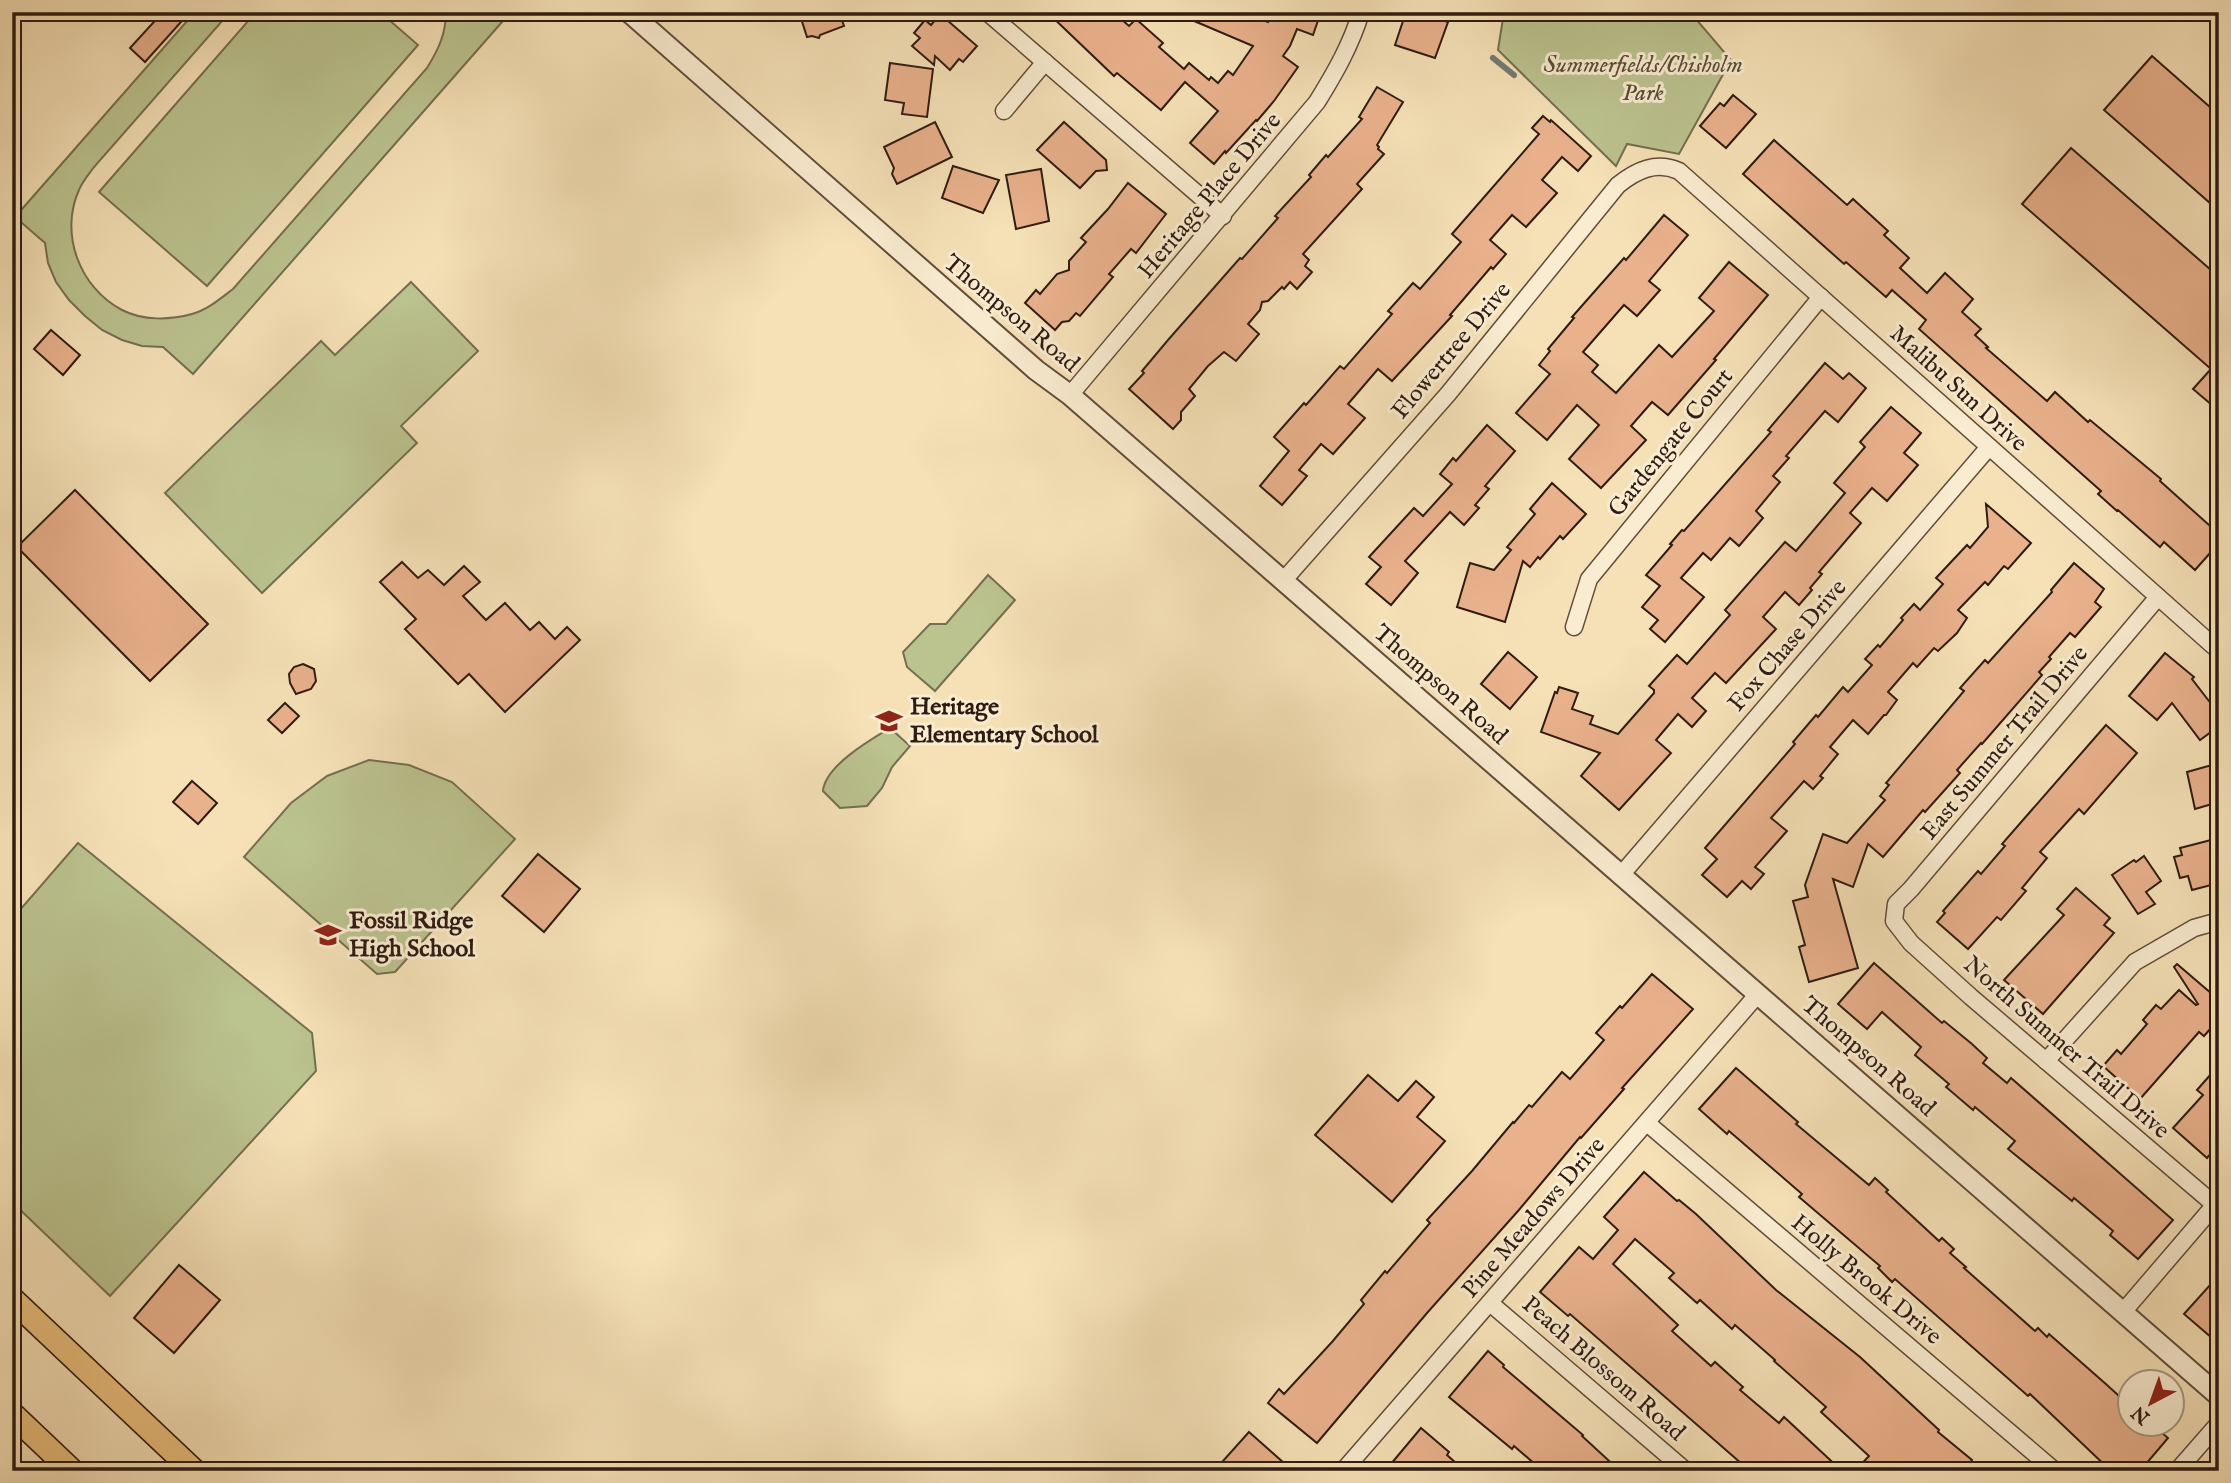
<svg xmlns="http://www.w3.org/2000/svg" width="2231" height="1483" font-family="'IM FELL English',serif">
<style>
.green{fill:#bbc38f;stroke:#756f50;stroke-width:2}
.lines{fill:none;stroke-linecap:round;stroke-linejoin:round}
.stream{stroke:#717c73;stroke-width:6}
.building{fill:#e9b18c;stroke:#2f1b12;stroke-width:2}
.minor-casing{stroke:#614c3b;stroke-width:19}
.tertiary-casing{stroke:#614c3b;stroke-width:23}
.primary-casing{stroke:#2f1b12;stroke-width:26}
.minor{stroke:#f9ecd0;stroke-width:16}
.tertiary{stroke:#f9ecd0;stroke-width:19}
.primary{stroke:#ebc07c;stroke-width:23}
.labels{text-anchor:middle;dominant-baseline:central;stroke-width:6;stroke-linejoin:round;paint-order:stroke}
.park-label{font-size:24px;font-style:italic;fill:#594d38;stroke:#f9ecd0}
.street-label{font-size:24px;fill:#2f1b12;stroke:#f9ecd0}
.poi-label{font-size:24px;font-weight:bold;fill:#2f1b12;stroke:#f9ecd0;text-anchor:start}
</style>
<rect width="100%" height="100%" fill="#f6e1b7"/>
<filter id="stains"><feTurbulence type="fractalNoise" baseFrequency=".00286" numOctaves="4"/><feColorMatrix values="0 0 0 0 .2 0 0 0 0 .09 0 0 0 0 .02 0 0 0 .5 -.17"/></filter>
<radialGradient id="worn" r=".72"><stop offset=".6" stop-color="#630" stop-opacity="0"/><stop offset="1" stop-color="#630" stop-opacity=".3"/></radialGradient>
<!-- green -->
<g class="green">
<path d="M195,12H230L94,167C89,174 82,182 79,190C59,234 80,288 122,310C143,321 170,320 192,314C207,310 220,299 233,289L427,68C438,50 446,34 446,12H491L502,22L193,374L163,347L142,346L122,340L102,330L85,316L69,300L56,282L48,263L45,243L15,217Z"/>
<polygon points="256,12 380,12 418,45 207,286 99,192"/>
<polygon points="1504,12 1690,12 1731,60 1679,154 1627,144 1616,166 1498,50"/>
<polygon points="411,282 478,351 401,426 417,443 262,593 165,493 321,341 335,355"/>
<polygon points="988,575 1015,600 935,691 907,667 903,652 930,624 946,624"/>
<path d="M890,728L910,746L892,767L882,788L867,806L840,808L823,791C825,766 870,740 890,728Z"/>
<polygon points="369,760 409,765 452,782 515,839 395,972 377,974 244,857 291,803 327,776"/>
<polygon points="78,843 312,1033 316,1071 110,1296 12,1202 12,919"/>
</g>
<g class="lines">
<!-- stream -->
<polyline class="stream" points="1493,58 1514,75"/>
</g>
<!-- building -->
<g class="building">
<polygon points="163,12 190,12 145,62 130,48"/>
<polygon points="799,12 839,12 844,26 820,35 819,38 812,36 807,37"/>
<polygon points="1047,12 1113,12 1129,26 1136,19 1163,43 1159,47 1184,69 1189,63 1209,80 1211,77 1218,83 1228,71 1233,75 1253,46 1173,12 1239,12 1268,22 1269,19 1257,15 1257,12 1321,12 1313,35 1297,29 1290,46 1283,56 1298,67 1274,101 1257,121 1256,120 1226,153 1225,151 1214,164 1190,143 1218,111 1185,82 1161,110 1117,73 1114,76"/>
<polygon points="1406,12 1419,12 1448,22 1435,58 1395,45"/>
<polygon points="940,14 977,46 963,62 959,59 950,70 935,56 934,65 912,46 920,38 914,33 925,20 931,25"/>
<polygon points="2152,56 2219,115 2219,211 2104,110"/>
<polygon points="890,63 933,69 927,117 902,114 904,103 885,100"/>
<polygon points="1377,87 1403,102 1377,145 1379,147 1378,149 1384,154 1357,184 1362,189 1303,254 1309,260 1305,266 1312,272 1297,289 1290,282 1284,289 1282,287 1268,301 1262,302 1260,310 1248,324 1259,334 1236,361 1224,352 1208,366 1189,389 1195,396 1181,412 1181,420 1173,429 1129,389 1144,373 1142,371 1168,340 1240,258 1242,259 1278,218 1275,216 1311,177 1309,175 1326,155 1328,157 1362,119 1359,117"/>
<polygon points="1733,95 1756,114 1726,148 1700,126 1720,103 1724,106"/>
<polygon points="1543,116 1550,122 1551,120 1591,156 1578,171 1562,157 1542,180 1557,193 1526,227 1512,215 1490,240 1506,254 1493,269 1491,267 1450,315 1452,316 1392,381 1378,369 1348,404 1365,418 1333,454 1321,444 1299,470 1307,476 1282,505 1260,486 1289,451 1274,437 1304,403 1306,405 1340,366 1344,369 1392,314 1388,311 1413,283 1420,289 1461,242 1452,234 1539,134 1532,128"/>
<polygon points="935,122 952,157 897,184 892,174 894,168 884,147"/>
<polygon points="1064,122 1106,160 1107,170 1096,171 1080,188 1037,150"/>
<polygon points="1774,140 1847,205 1853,199 1888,231 1884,235 1909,258 1900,268 1927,293 1945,273 1973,299 1962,312 1981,329 1975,335 1988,347 1986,348 2047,401 2055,392 2088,422 2090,420 2161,479 2160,481 2219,534 2219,543 2195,570 2164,542 2160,547 2118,510 2117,511 2098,494 2101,491 1919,329 1926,320 1892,290 1886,297 1846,262 1844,264 1743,174"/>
<polygon points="2071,148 2219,277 2219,411 2193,389 2211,369 2022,204"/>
<polygon points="953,166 999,180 983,213 942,198"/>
<polygon points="1041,169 1049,221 1016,229 1006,175"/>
<polygon points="1128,183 1166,214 1136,253 1131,249 1109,274 1113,277 1080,316 1076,313 1069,321 1062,322 1055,330 1025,303 1036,290 1040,294 1057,274 1069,270 1069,261 1086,242 1081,238 1108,209"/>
<polygon points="1664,215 1688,235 1649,281 1660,290 1637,316 1624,305 1583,352 1598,365 1592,372 1616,393 1659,345 1672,357 1714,311 1699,298 1729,262 1768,295 1714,359 1716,360 1668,415 1652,402 1631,426 1646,440 1601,488 1569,459 1599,425 1577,405 1547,440 1516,413 1550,374 1539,365 1550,351 1548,349 1574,318 1572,317 1624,258 1626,260"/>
<polygon points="51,330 80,355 63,375 34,349"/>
<polygon points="1825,363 1843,379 1849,373 1866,388 1838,422 1825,411 1786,456 1789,458 1773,476 1780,482 1756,511 1763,518 1739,546 1730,538 1711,560 1703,553 1681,578 1704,597 1665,642 1650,629 1658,620 1642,607 1660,586 1646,575 1672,545 1670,544 1682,530 1684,531 1771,432 1768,430"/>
<polygon points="1891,407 1921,433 1904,453 1918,465 1887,501 1872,488 1850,513 1861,523 1819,572 1822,574 1810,588 1812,590 1799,605 1785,592 1763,617 1776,629 1726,683 1715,673 1692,698 1706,711 1692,727 1678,714 1656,740 1671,753 1619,810 1581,776 1600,753 1541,732 1555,692 1557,693 1559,687 1578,693 1572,709 1593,716 1590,724 1618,734 1654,693 1654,690 1649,686 1677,655 1687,664 1730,615 1725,610 1785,542 1796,551 1845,493 1834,483 1865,447 1860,442"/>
<polygon points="1487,425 1515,451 1485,486 1489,489 1475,505 1479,508 1464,525 1450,512 1405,561 1418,573 1391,605 1366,584 1381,567 1369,557 1414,508 1423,516 1452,484 1440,474 1453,458 1456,461"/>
<polygon points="1552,483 1586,514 1563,539 1560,536 1540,559 1538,557 1530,567 1523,561 1505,622 1457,607 1470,563 1494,570 1511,550 1507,547 1535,514 1530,509"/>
<polygon points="75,490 208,624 150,681 17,547"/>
<polygon points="1986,504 2031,543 2008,569 2004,566 1988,585 1985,582 1958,610 1967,618 1957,633 1938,651 1934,648 1917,667 1913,663 1888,692 1897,700 1886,715 1884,715 1868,734 1853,720 1830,747 1838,754 1820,776 1823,778 1813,789 1804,781 1771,818 1787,831 1755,867 1764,874 1751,889 1742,881 1727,897 1702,875 1717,859 1705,848 1795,744 1793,742 1816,715 1818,717 1843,687 1848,692 1872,665 1865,659 1878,645 1880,647 1903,620 1901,618 1914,604 1920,610 1943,584 1936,578 1967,545 1970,548 1988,527"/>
<polygon points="402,562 418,578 428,570 444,585 464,566 480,582 463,596 486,620 505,603 530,630 539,622 555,639 567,627 580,640 505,712 469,674 458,684 405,629 416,619 380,582"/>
<polygon points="2074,563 2104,589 2095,602 2101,607 2075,637 2070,633 2049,657 2051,659 2039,672 2042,675 1982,744 1981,743 1957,770 1960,773 1925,812 1923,810 1883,857 1868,844 1853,887 1833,879 1858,968 1809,982 1799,947 1805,945 1793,901 1808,897 1805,885 1823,834 1847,843 1885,800 1880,796 1889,785 1886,783 1964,691 1960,688 1985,660 1988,663 2052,592 2051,590"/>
<polygon points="1508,652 1537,677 1510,709 1481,684"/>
<polygon points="2165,653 2194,677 2192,679 2219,714 2219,726 2200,740 2172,703 2157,720 2129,696"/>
<polygon points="303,664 314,669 316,681 311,689 296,694 290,683 289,674 294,667"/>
<polygon points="285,703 299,716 282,733 268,720"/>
<polygon points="2106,725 2137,753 2084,814 2079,809 2040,852 2047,858 2022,888 2026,891 2001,920 1997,917 1968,949 1937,922 1945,913 1943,911 1978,871 1981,874 2005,846 2002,844"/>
<polygon points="2212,765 2219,789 2219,802 2195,809 2187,772"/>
<polygon points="192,781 217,803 198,824 173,802"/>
<polygon points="2215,839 2219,852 2219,883 2192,890 2188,876 2180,878 2174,857 2182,855 2180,848"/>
<polygon points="538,854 580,889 544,932 502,896"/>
<polygon points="2144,856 2161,881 2146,892 2155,904 2138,914 2112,875 2134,860 2136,862"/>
<polygon points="2076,888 2110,918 2104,925 2114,933 2043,1014 2004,980 2064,915 2057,909"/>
<polygon points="1874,963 1942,1023 1944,1021 1972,1044 1987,1058 1983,1063 2007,1083 2011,1078 2173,1220 2138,1259 2110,1235 2113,1231 2074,1198 2072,1201 2008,1149 2015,1141 1975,1107 1973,1110 1946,1087 1949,1084 1915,1055 1921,1047 1882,1012 1867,1029 1838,1004"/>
<polygon points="2177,964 2219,1000 2219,1019 2204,1036 2199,1032 2140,1099 2103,1066 2117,1050 2121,1054 2147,1024 2143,1020 2156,1005 2161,1009 2179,990 2196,1005 2198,1004 2174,967"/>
<polygon points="1652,974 1693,1009 1622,1088 1624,1089 1581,1138 1580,1137 1518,1211 1427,1313 1317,1443 1268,1403 1279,1389 1284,1394 1332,1342 1364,1304 1361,1300 1385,1271 1387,1273 1430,1223 1427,1220 1472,1171 1513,1122 1514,1123 1529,1105 1532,1107 1562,1072 1570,1079 1604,1040 1596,1033 1620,1006 1622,1008"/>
<polygon points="2219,1065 2219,1144 2207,1158 2173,1128 2203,1095 2197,1090"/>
<polygon points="1736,1068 1798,1122 1796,1124 1869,1185 1875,1178 1888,1190 1886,1192 1939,1241 1942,1238 1954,1249 1950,1253 1966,1267 1964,1268 2035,1331 2038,1328 2047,1337 2049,1334 2107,1385 2130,1406 2130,1424 2143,1424 2151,1431 2155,1427 2168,1438 2140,1471 2111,1471 2030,1394 2028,1396 1895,1279 1892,1282 1878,1268 1880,1266 1799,1197 1802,1194 1729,1131 1727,1134 1699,1109"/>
<polygon points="1368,1075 1398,1101 1416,1081 1434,1097 1417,1117 1445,1141 1392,1202 1315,1135"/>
<polygon points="1644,1172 1677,1201 1679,1200 1696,1214 1776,1290 1860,1357 1939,1430 1938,1432 1972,1460 1970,1463 1980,1471 1855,1471 1869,1456 1821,1412 1826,1407 1774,1361 1775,1360 1735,1325 1732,1329 1700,1300 1697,1303 1669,1278 1674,1273 1635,1239 1613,1264 1678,1325 1672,1331 1711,1366 1715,1362 1743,1387 1740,1390 1779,1423 1784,1417 1842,1471 1750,1471 1570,1314 1568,1316 1540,1292 1579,1247 1593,1259 1618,1230 1604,1217"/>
<polygon points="179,1265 220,1300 174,1353 134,1318"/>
<polygon points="2219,1275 2219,1344 2184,1314"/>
<polygon points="1488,1351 1504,1365 1503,1367 1583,1435 1582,1436 1620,1471 1543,1471 1514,1446 1512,1449 1449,1397"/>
<polygon points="1421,1428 1449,1452 1447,1455 1465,1471 1385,1471"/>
<polygon points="1249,1432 1293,1471 1214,1471"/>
</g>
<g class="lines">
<!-- minor casing -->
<g class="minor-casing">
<g id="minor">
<polyline points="987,12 1223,216"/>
<polyline points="1004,111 1045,62"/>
<path d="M1070,395L1317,102C1335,73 1351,45 1361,12"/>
<path d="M1283,581L1448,394L1618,185C1637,170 1656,161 1679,171L2219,651"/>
<polyline points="2158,597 1911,889 1896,904 1894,921 1911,943 1971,997 2215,1205"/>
<polyline points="1574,627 1589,579 1821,297"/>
<polyline points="1621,875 1989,447"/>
<polyline points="2046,1061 2135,962 2194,928 2219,921"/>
<polyline points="1647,1123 2055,1471"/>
<polyline points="1490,1303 1686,1471"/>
<polyline points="2123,1312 2219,1200"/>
<polyline points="1343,1471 1758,994"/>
<polyline points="2177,1471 2219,1423"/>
</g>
</g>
<!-- tertiary casing -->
<g class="tertiary-casing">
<polyline id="tertiary" points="629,12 1036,370 1070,395 2219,1396"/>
</g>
<!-- primary casing -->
<g class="primary-casing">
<g id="primary">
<polyline points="12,1299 194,1471"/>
<polyline points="12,1414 72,1471"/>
</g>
</g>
<!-- minor -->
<use href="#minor" class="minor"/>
<!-- tertiary -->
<use href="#tertiary" class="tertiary"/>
<!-- primary -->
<use href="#primary" class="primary"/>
</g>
<!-- icons -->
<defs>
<g id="school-bare" transform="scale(2.1)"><path d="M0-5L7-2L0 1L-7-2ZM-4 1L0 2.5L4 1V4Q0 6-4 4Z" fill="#8f2418" stroke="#f9ecd0" stroke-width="2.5" paint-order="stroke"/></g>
</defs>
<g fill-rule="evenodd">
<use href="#school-bare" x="889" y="721"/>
<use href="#school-bare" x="328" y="935"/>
</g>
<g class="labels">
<!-- park labels -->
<g class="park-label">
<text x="1643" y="65">Summerfields/Chisholm<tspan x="1643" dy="28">Park</tspan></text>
</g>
<!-- street labels -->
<g class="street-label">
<text transform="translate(1210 196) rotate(-50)">Heritage Place Drive</text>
<text transform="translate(1011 314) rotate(40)">Thompson Road</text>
<text transform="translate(1452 351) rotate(-50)">Flowertree Drive</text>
<text transform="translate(1958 389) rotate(42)">Malibu Sun Drive</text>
<text transform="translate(1671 443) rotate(-51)">Gardengate Court</text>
<text transform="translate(1788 646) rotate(-49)">Fox Chase Drive</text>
<text transform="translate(1440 685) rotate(41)">Thompson Road</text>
<text transform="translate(2005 743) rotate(-50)">East Summer Trail Drive</text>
<text transform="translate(2066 1048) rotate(41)">North Summer Trail Drive</text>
<text transform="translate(1868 1057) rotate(41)">Thompson Road</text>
<text transform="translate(1534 1218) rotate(-49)">Pine Meadows Drive</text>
<text transform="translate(1866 1280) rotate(40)">Holly Brook Drive</text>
<text transform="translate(1603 1369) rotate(41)">Peach Blossom Road</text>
</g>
<!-- poi labels -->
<g class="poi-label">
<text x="910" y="707">Heritage<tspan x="910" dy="28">Elementary School</tspan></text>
<text x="349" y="921">Fossil Ridge<tspan x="349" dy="28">High School</tspan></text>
</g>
</g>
<!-- margin -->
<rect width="2231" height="1483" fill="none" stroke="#f6e1b7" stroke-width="42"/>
<rect x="14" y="14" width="2203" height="1455" fill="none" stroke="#2f1b12" stroke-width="3.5"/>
<rect x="21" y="21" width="2189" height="1441" fill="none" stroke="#2f1b12" stroke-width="2"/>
<!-- north arrow -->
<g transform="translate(2151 1403) rotate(221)"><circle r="33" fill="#f9ecd0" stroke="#a89884" stroke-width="2"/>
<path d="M0-5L12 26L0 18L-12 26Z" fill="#8f2418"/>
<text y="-10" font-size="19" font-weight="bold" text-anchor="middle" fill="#2f1b12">N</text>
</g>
<rect width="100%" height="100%" filter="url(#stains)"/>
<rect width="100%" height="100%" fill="url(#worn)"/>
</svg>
